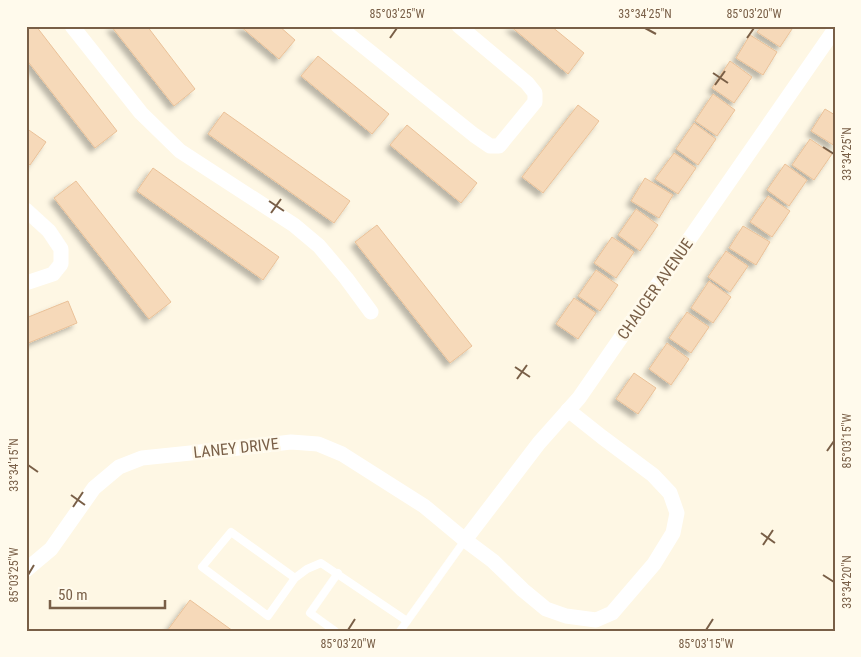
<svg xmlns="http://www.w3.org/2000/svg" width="861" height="657" font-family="'Roboto Condensed',sans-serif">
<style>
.building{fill:#f6d9b9;stroke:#eac198;filter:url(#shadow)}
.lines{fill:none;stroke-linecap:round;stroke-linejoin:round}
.service{stroke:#fff;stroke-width:8}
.minor{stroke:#fff;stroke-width:15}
.ticks{fill:none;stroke:#795f47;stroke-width:2}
.labels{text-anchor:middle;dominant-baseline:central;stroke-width:5;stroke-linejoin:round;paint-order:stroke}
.street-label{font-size:16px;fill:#795f47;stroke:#fffaec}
.neatline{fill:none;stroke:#795f47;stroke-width:2}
.ticks-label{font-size:12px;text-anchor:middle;fill:#795f47}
</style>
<defs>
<filter id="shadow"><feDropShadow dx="-4.5" dy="4.5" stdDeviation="2.5" flood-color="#0004"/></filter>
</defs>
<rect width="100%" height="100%" fill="#fef7e4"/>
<!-- building -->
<g class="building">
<polygon points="26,26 36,26 117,131 95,148 26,59"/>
<polygon points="111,26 147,26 195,89 174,106"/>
<polygon points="240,26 279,26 295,40 279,59"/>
<polygon points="510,26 551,26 584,53 568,74"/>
<polygon points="762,26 794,26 780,47 757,32"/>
<polygon points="750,35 777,52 763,75 736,58"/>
<polygon points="318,56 389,114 372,134 301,76"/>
<polygon points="730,61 752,77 734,103 712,88"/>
<polygon points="713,94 735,110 717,136 695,121"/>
<polygon points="578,105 599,121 543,193 522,177"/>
<polygon points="825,109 835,115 835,146 811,131"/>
<polygon points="224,112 350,201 334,223 208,134"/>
<polygon points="694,123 716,139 698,165 676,149"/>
<polygon points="407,125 477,183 461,203 390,145"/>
<polygon points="26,128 46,142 30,165 26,162"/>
<polygon points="810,139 832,154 814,180 792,165"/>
<polygon points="674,153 696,168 678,194 655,179"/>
<polygon points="785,164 807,180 789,206 767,190"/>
<polygon points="153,168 279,257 263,280 137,191"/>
<polygon points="645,178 673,195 659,218 631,201"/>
<polygon points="76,181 171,302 149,319 54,198"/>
<polygon points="768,196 790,211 772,237 750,222"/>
<polygon points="636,209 658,225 640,251 618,235"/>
<polygon points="377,225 472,346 450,363 355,242"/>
<polygon points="743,226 770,242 756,265 729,248"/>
<polygon points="612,237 634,252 616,278 594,263"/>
<polygon points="726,251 748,266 730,292 708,277"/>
<polygon points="596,270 618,285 600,311 578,296"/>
<polygon points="709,281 731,297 713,323 691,308"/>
<polygon points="574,298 596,313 578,339 556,324"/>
<polygon points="68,301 77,323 26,344 26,318"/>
<polygon points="687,312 709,327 691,353 669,338"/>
<polygon points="667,343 689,359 671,385 649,369"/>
<polygon points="634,373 656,388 638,414 616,399"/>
<polygon points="190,600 233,631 167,631"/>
</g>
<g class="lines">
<!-- service -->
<g class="service">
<polyline points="295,578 268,616 202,567 231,532 295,578 307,569 321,563 407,621"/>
<polyline points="335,631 310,613 338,573"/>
<polyline points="400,631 465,540"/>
</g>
<!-- minor -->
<g class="minor">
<polyline points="72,26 141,113 180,151 294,225 319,246 346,278 371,312"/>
<polyline points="338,26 474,135 490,146 499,146 535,102 535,93 527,83 459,26"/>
<polyline points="26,210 49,231 61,249 61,264 53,274 26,283"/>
<polyline points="465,540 539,443 579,398 835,29"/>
<polyline points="26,570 51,549 94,488 119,467 142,458 239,448 291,442 318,444 342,454 424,506 465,540 493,561 523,590 546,609 566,616 596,620 612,613 654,564 673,533 677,513 670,493 653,475 602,437 568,410"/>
</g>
</g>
<!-- ticks -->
<path class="ticks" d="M645,28L656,34M390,38L397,28M747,38L754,28M713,73L728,83M715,85L725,71M823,147L834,154M269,201L284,211M271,213L281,199M515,367L530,377M517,379L527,365M827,451L834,441M28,465L38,472M71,495L85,505M73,507L83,492M761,533L775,543M763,545L773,530M28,575L34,565M823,575L834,582M348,630L355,619M706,630L713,619"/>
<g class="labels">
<!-- street labels -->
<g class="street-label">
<text transform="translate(655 289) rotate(-55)">CHAUCER AVENUE</text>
<text transform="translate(236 448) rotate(-6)">LANEY DRIVE</text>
</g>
</g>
<!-- border -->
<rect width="861" height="657" fill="none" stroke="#fffaec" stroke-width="55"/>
<!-- scale -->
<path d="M50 600v8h115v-8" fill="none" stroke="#795f47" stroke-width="2.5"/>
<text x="58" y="600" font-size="15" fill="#795f47" stroke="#fffaec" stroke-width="4" paint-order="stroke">50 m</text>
<rect x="28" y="28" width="806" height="602" class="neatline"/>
<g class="ticks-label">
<text x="397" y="18">85°03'25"W</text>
<text x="645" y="18">33°34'25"N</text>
<text x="754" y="18">85°03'20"W</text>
<text transform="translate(847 154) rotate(-90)" y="4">33°34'25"N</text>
<text transform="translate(847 441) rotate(-90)" y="4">85°03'15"W</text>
<text transform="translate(14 465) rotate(-90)" y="4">33°34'15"N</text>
<text transform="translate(14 575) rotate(-90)" y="4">85°03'25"W</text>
<text transform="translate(847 582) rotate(-90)" y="4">33°34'20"N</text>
<text x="348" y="648">85°03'20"W</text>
<text x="706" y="648">85°03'15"W</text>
</g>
</svg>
